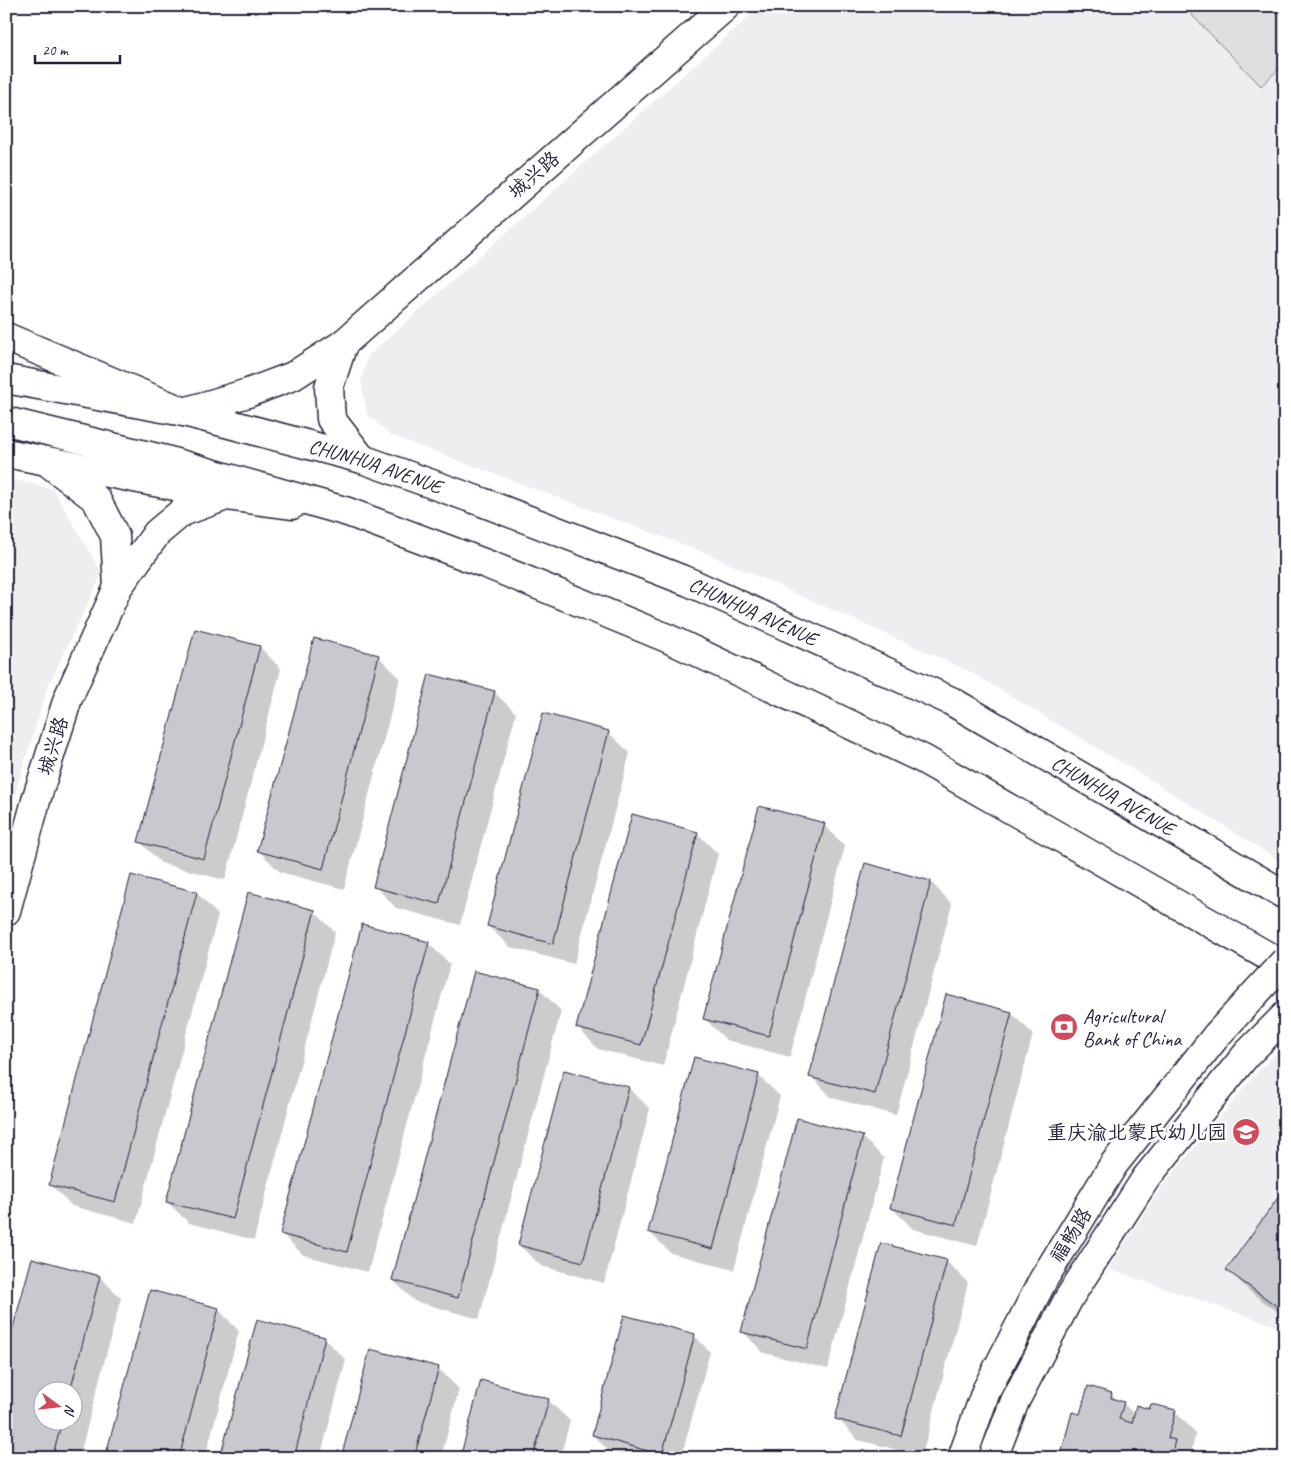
<svg xmlns="http://www.w3.org/2000/svg" width="1291" height="1464" font-family="Caveat,'LXGW WenKai TC',sans-serif">
<style>
.built{fill:#eeeef1}
.green{fill:#dfdfe2;stroke:#80808e}
.shadow{fill:#0003;fill-rule:evenodd}
.building{fill:#c8c8cf;stroke:#22223b}
.lines{fill:none;stroke-linecap:round;stroke-linejoin:round}
.secondary-casing{stroke:#22223b;stroke-width:31}
.primary-casing{stroke:#22223b;stroke-width:31}
.secondary{stroke:#fff;stroke-width:28}
.primary{stroke:#fff;stroke-width:28}
.secondary-bridge-casing{stroke:#22223b;stroke-width:31;stroke-linecap:butt}
.secondary-bridge{stroke:#fff;stroke-width:28}
.labels{text-anchor:middle;dominant-baseline:central;stroke-width:5;stroke-linejoin:round;paint-order:stroke}
.street-label{font-size:20px;fill:#22223b;stroke:#fff}
.poi-label{font-size:20px;fill:#22223b;stroke:#fff;text-anchor:start}
</style>
<rect width="100%" height="100%" fill="#fff"/>
<filter id="ink" filterUnits="userSpaceOnUse"><feTurbulence type="fractalNoise" baseFrequency=".02" numOctaves="2"/><feDisplacementMap in="SourceGraphic" scale="10" xChannelSelector="R" yChannelSelector="G"/><feConvolveMatrix kernelMatrix="1 2 1 2 8 2 1 2 1" color-interpolation-filters="sRGB"/></filter>
<g filter="url(#ink)">
<!-- built -->
<g class="built">
<polygon points="761,6 1285,6 1285,864 1157,784 969,671 703,552 390,435 367,414 361,381 368,356"/>
<polygon points="6,478 53,489 102,574 48,686 6,823"/>
<polygon points="1285,1044 1285,1329 1108,1269 1159,1190 1256,1074"/>
</g>
<!-- green -->
<polygon class="green" points="1183,6 1285,6 1285,63 1261,86"/>
<!-- shadow -->
<g class="shadow">
<polygon points="196,630 260,647 281,669 225,880 161,863 140,842"/>
<polygon points="378,656 400,678 344,889 280,872 259,851"/>
<polygon points="494,692 516,713 460,925 396,908 375,886"/>
<polygon points="608,732 630,753 574,964 510,947 488,926"/>
<polygon points="824,825 845,846 790,1057 726,1040 705,1019"/>
<polygon points="697,833 718,854 663,1066 598,1049 577,1027"/>
<polygon points="132,876 197,893 218,915 136,1223 72,1206 50,1184"/>
<polygon points="931,882 952,904 896,1115 832,1098 811,1076"/>
<polygon points="314,911 335,932 254,1240 189,1223 167,1202"/>
<polygon points="428,943 450,964 368,1272 303,1255 282,1234"/>
<polygon points="539,989 561,1011 479,1319 414,1301 393,1280"/>
<polygon points="1011,1013 1033,1034 977,1246 913,1229 891,1207"/>
<polygon points="758,1075 780,1096 734,1270 671,1253 649,1232"/>
<polygon points="629,1088 650,1109 604,1283 541,1266 519,1245"/>
<polygon points="862,1137 884,1158 828,1369 764,1353 742,1331"/>
<polygon points="1285,1190 1285,1317 1249,1291 1228,1269"/>
<path d="M33,1259L100,1277L121,1298L79,1458H6ZM42,1392H72V1422H42Z"/>
<polygon points="946,1261 968,1283 922,1456 858,1440 837,1418"/>
<polygon points="218,1309 239,1331 205,1458 106,1458"/>
<polygon points="258,1321 325,1339 346,1360 320,1458 221,1458"/>
<polygon points="694,1335 710,1352 681,1458 633,1458 609,1451 593,1435"/>
<polygon points="438,1368 459,1389 441,1458 342,1458"/>
<polygon points="1111,1394 1119,1402 1123,1403 1135,1415 1150,1411 1175,1412 1196,1433 1190,1456 1191,1458 1061,1458 1081,1416"/>
<polygon points="548,1400 570,1421 560,1458 461,1458"/>
</g>
<!-- building -->
<g class="building">
<polygon points="195,629 260,646 204,859 138,842"/>
<polygon points="314,638 379,655 323,869 257,851"/>
<polygon points="429,674 495,691 439,904 373,887"/>
<polygon points="543,713 609,731 553,944 487,926"/>
<polygon points="759,806 825,823 769,1036 703,1019"/>
<polygon points="632,814 698,832 641,1045 576,1028"/>
<polygon points="865,863 931,881 875,1094 809,1077"/>
<polygon points="131,875 197,892 115,1202 49,1185"/>
<polygon points="248,892 315,910 233,1219 166,1202"/>
<polygon points="362,924 429,942 347,1252 280,1234"/>
<polygon points="474,971 540,988 458,1298 392,1280"/>
<polygon points="946,994 1012,1012 956,1225 890,1208"/>
<polygon points="694,1057 759,1074 713,1249 648,1232"/>
<polygon points="564,1070 629,1087 583,1262 518,1245"/>
<polygon points="797,1118 863,1136 807,1349 741,1332"/>
<polygon points="1285,1188 1285,1312 1226,1270"/>
<polygon points="881,1243 947,1260 901,1436 835,1419"/>
<polygon points="32,1258 100,1276 70,1392 42,1392 42,1422 62,1422 52,1458 6,1458 6,1353"/>
<polygon points="150,1290 219,1308 179,1458 105,1458"/>
<polygon points="624,1315 695,1334 662,1455 592,1435"/>
<polygon points="257,1319 325,1337 294,1458 220,1458"/>
<polygon points="370,1349 439,1367 414,1458 341,1458"/>
<polygon points="481,1380 549,1399 533,1458 460,1458"/>
<polygon points="1088,1386 1112,1393 1111,1398 1124,1402 1119,1419 1132,1423 1136,1405 1149,1409 1151,1404 1176,1410 1168,1438 1175,1440 1171,1458 1060,1458 1072,1412 1080,1414"/>
</g>
<g class="lines">
<!-- secondary casing -->
<g class="secondary-casing">
<g id="secondary">
<polyline points="6,337 184,412 248,393 293,376 343,344 726,6"/>
<polyline points="343,344 329,387 331,419 362,459"/>
<polyline points="6,453 226,496 292,505"/>
<polyline points="50,464 96,499 115,536 118,587"/>
<polyline points="6,911 37,797 68,698 118,587 157,533 182,512 226,496"/>
<polyline points="962,1458 986,1391 1043,1280 1114,1164 1217,1035"/>
<polyline points="993,1458 1015,1401 1069,1298 1146,1178 1247,1054 1285,1016"/>
</g>
</g>
<!-- primary casing -->
<g class="primary-casing">
<g id="primary">
<path id="s1" d="M6,379L184,412L362,459L482,502L689,582L951,701L1285,895"/>
<polyline points="6,421 162,459 348,512 489,565 667,638 923,759 1285,966"/>
</g>
</g>
<!-- secondary -->
<use href="#secondary" class="secondary"/>
<!-- primary -->
<use href="#primary" class="primary"/>
<!-- secondary-bridge casing -->
<g class="secondary-bridge-casing">
<polyline id="secondary-bridge" points="1217,1035 1285,961"/>
</g>
<!-- secondary-bridge -->
<use href="#secondary-bridge" class="secondary-bridge"/>
</g>
</g>
<!-- icons -->
<defs>
<g id="bank-disc" transform="scale(1.4375)"><circle r="9.5" fill="#d1495b" stroke="#fff"/><path d="M-6-4H6V4H-6ZM0-2.3a2.3 2.3 0 1 0 0 4.6a2.3 2.3 0 1 0 0-4.6Z" fill="#fff"/></g>
<g id="school-disc" transform="scale(1.4375)"><circle r="9.5" fill="#d1495b" stroke="#fff"/><path d="M0-5L7-2L0 1L-7-2ZM-4 1L0 2.5L4 1V4Q0 6-4 4Z" fill="#fff"/></g>
</defs>
<g fill-rule="evenodd">
<use href="#bank-disc" x="1064" y="1027"/>
<use href="#school-disc" x="1246" y="1132"/>
</g>
<g class="labels">
<!-- street labels -->
<g class="street-label">
<text transform="translate(534 175) rotate(-41)">城兴路</text>
<text stroke="none"><textPath href="#s1" startOffset="380">CHUNHUA AVENUE</textPath></text>
<text stroke="none"><textPath href="#s1" startOffset="785">CHUNHUA AVENUE</textPath></text>
<text transform="translate(53 746) rotate(-73)">城兴路</text>
<text stroke="none"><textPath href="#s1" startOffset="1190">CHUNHUA AVENUE</textPath></text>
<text transform="translate(1071 1235) rotate(-58)">福畅路</text>
</g>
<!-- poi labels -->
<g class="poi-label">
<text x="1083" y="1016">Agricultural<tspan x="1083" dy="23">Bank of China</tspan></text>
<text x="1227" y="1132" text-anchor="end">重庆渝北蒙氏幼儿园</text>
</g>
</g>
<!-- margin -->
<rect width="1291" height="1464" fill="none" stroke="#fff" stroke-width="25"/>
<rect x="12" y="12" width="1266" height="1439" fill="none" stroke="#22223b" stroke-width="2" filter="url(#ink)"/>
<!-- north arrow -->
<g transform="translate(58 1406) rotate(105)"><circle r="24" fill="#ffffff" stroke="#a7a7b1"/>
<path d="M0-4L9 19L0 12L-9 19Z" fill="#d1495b"/>
<text y="-8" font-size="14" font-weight="bold" text-anchor="middle" fill="#22223b">N</text>
</g>
<!-- scale -->
<path d="M35 55v8h85v-8" fill="none" stroke="#22223b" stroke-width="2.5"/>
<text x="42" y="55" font-size="15" fill="#22223b" stroke="#ffffff" stroke-width="4" paint-order="stroke">20 m</text>
</svg>
